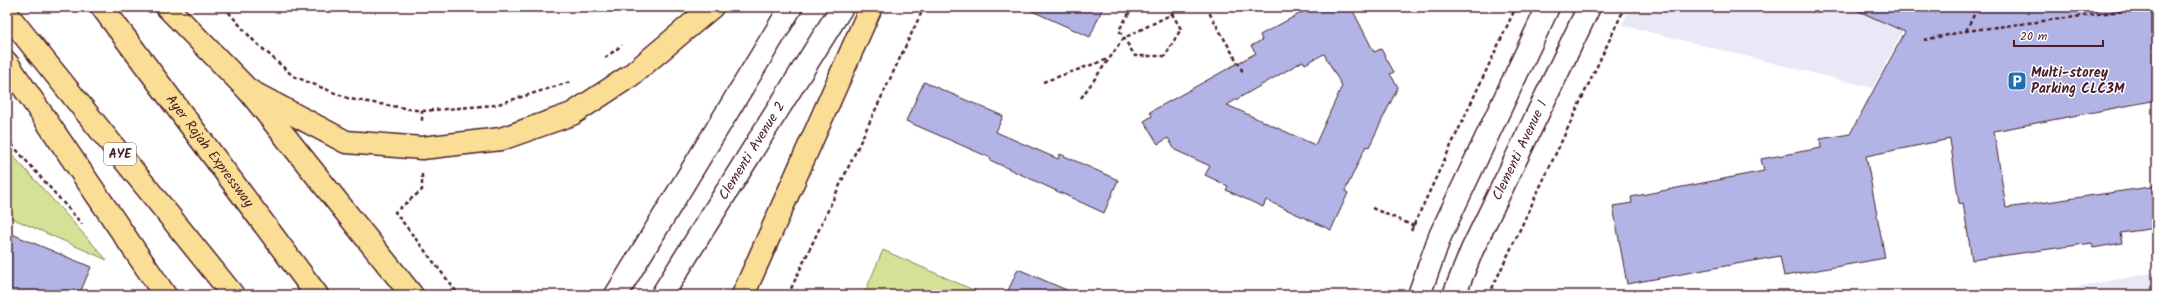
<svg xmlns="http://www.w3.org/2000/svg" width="2164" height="302" font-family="Kalam,sans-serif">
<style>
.built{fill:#e8e8f7}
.green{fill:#d3e296;stroke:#8e8060}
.building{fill:#b2b4e5;stroke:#4a1f2b;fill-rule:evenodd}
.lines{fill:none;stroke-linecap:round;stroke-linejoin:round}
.street-casing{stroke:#4a1f2b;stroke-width:25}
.secondary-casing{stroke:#4a1f2b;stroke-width:25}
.highway-casing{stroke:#4a1f2b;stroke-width:25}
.path{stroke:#4a1f2b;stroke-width:2.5;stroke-dasharray:4 3;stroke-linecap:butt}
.street{stroke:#fff;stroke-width:22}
.secondary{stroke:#fff;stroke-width:22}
.highway{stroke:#fbde96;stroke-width:22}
.labels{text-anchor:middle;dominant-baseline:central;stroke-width:3;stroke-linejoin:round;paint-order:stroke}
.shield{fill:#fff;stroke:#80626b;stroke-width:1}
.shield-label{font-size:13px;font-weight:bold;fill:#4a1f2b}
.poi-label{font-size:14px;font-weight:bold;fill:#4a1f2b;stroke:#fff;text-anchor:start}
.street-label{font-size:14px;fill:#4a1f2b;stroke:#fff}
</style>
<rect width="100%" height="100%" fill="#fff"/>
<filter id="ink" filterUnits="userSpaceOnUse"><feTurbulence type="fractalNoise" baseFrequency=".025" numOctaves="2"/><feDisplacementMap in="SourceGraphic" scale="8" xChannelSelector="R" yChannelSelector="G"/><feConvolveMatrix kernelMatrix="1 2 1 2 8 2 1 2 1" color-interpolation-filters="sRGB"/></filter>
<g filter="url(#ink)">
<!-- built -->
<g class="built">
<polygon points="1631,7 1915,7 1873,88 1622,25"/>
<polygon points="2157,272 2157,295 2034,295"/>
</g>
<!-- green -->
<g class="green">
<polygon points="7,149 107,260 7,216"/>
<polygon points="883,250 978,292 977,295 871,295 865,292"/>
</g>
<!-- building -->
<g class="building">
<polygon points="1023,7 1103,7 1090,37"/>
<path d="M1312,7H1351L1374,52L1381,49L1394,72L1390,74L1398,87L1369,147L1366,146L1345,191L1348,193L1331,230L1266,200L1263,207L1226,190L1228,186L1205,175L1210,166L1175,150L1168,138L1158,144L1144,121L1152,116L1150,112L1256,53L1251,46L1262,40L1260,35ZM1324,54L1342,86L1315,145L1227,105L1303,61L1305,64Z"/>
<polygon points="1850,7 2157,7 2157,100 1994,131 2006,208 2157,186 2157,228 2120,233 2122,243 2093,248 2092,243 1972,260 1963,203 1959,204 1950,139 1866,156 1885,258 1784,276 1780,256 1627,284 1613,206 1632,203 1631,197 1764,171 1761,159 1821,148 1820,139 1850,134 1905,32"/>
<polygon points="924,82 1003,116 996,132 1058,159 1060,154 1118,180 1104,213 990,160 991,158 906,121"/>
<polygon points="7,232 91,267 79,295 17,295 7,291"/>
<polygon points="1018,269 1078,295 1006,295"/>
</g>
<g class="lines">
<!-- street casing -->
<g class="street-casing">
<g id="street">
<polyline points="1419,295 1440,236 1548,7"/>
<path id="s1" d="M1454,295L1472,250L1589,7"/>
</g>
</g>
<!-- secondary casing -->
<g class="secondary-casing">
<g id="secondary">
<polyline points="616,295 791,7"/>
<path id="s2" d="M662,295L842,7"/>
</g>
</g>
<!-- highway casing -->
<g class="highway-casing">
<g id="highway">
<path id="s3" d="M102,7L317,295"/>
<polyline points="167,7 248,90 412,295"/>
<polyline points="7,14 233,295"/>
<polyline points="7,63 165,295"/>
<polyline points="248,90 346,142 422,148 501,139 572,114 630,76 712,7"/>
<polyline points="743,295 871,7"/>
</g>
</g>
<!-- path -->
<g class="path">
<polyline points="224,7 252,39 293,76 350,99 422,111 422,121"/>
<polyline points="1133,7 1119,30 1135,56 1165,56 1181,29 1168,7"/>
<polyline points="1206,7 1242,70 1239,73"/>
<polyline points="1966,31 1978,7"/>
<polyline points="1924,40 1966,31 2152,7"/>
<polyline points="605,58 622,45"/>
<polyline points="1043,82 1108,59"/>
<polyline points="1081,98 1124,38 1172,14 1175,7"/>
<polyline points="422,111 495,105 570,82"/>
<polyline points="7,139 82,224"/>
<polyline points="422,174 422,190 395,212 459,295"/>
<polyline points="1372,208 1414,226"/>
<polyline points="1411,231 1516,7"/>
<polyline points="788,295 924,7"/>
<polyline points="1489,295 1625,7"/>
</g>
<!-- street -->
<use href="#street" class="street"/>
<!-- secondary -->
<use href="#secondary" class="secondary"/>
<!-- highway -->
<use href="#highway" class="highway"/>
</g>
</g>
<!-- icons -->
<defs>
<g id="parking-square" transform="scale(1)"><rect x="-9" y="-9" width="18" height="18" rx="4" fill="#1f6fb2" stroke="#fff"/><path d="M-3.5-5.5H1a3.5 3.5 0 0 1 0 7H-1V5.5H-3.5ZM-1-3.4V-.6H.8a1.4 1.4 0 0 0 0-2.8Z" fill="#fff"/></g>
</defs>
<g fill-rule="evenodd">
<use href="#parking-square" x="2017" y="81"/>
</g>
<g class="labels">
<!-- shield labels -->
<rect class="shield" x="104" y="143" width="32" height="22" rx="3"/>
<g class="shield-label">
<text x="120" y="154">AYE</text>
</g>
<!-- poi labels -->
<g class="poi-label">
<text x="2031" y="73">Multi-storey<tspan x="2031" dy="16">Parking CLC3M</tspan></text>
</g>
<!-- street labels -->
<g class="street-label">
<text stroke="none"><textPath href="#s1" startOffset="159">Clementi Avenue 1</textPath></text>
<text stroke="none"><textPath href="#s3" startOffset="180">Ayer Rajah Expressway</textPath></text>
<text stroke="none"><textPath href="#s2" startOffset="170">Clementi Avenue 2</textPath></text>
</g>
</g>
<!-- margin -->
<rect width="2164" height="302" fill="none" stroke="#fff" stroke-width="24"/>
<rect x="12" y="12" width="2140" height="278" fill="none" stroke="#4a1f2b" stroke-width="1.5" filter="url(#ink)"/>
<!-- scale -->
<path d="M2014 40v6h89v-6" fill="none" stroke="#4a1f2b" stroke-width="2"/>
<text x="2020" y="40" font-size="12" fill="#4a1f2b" stroke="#ffffff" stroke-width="3" paint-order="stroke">20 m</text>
</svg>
